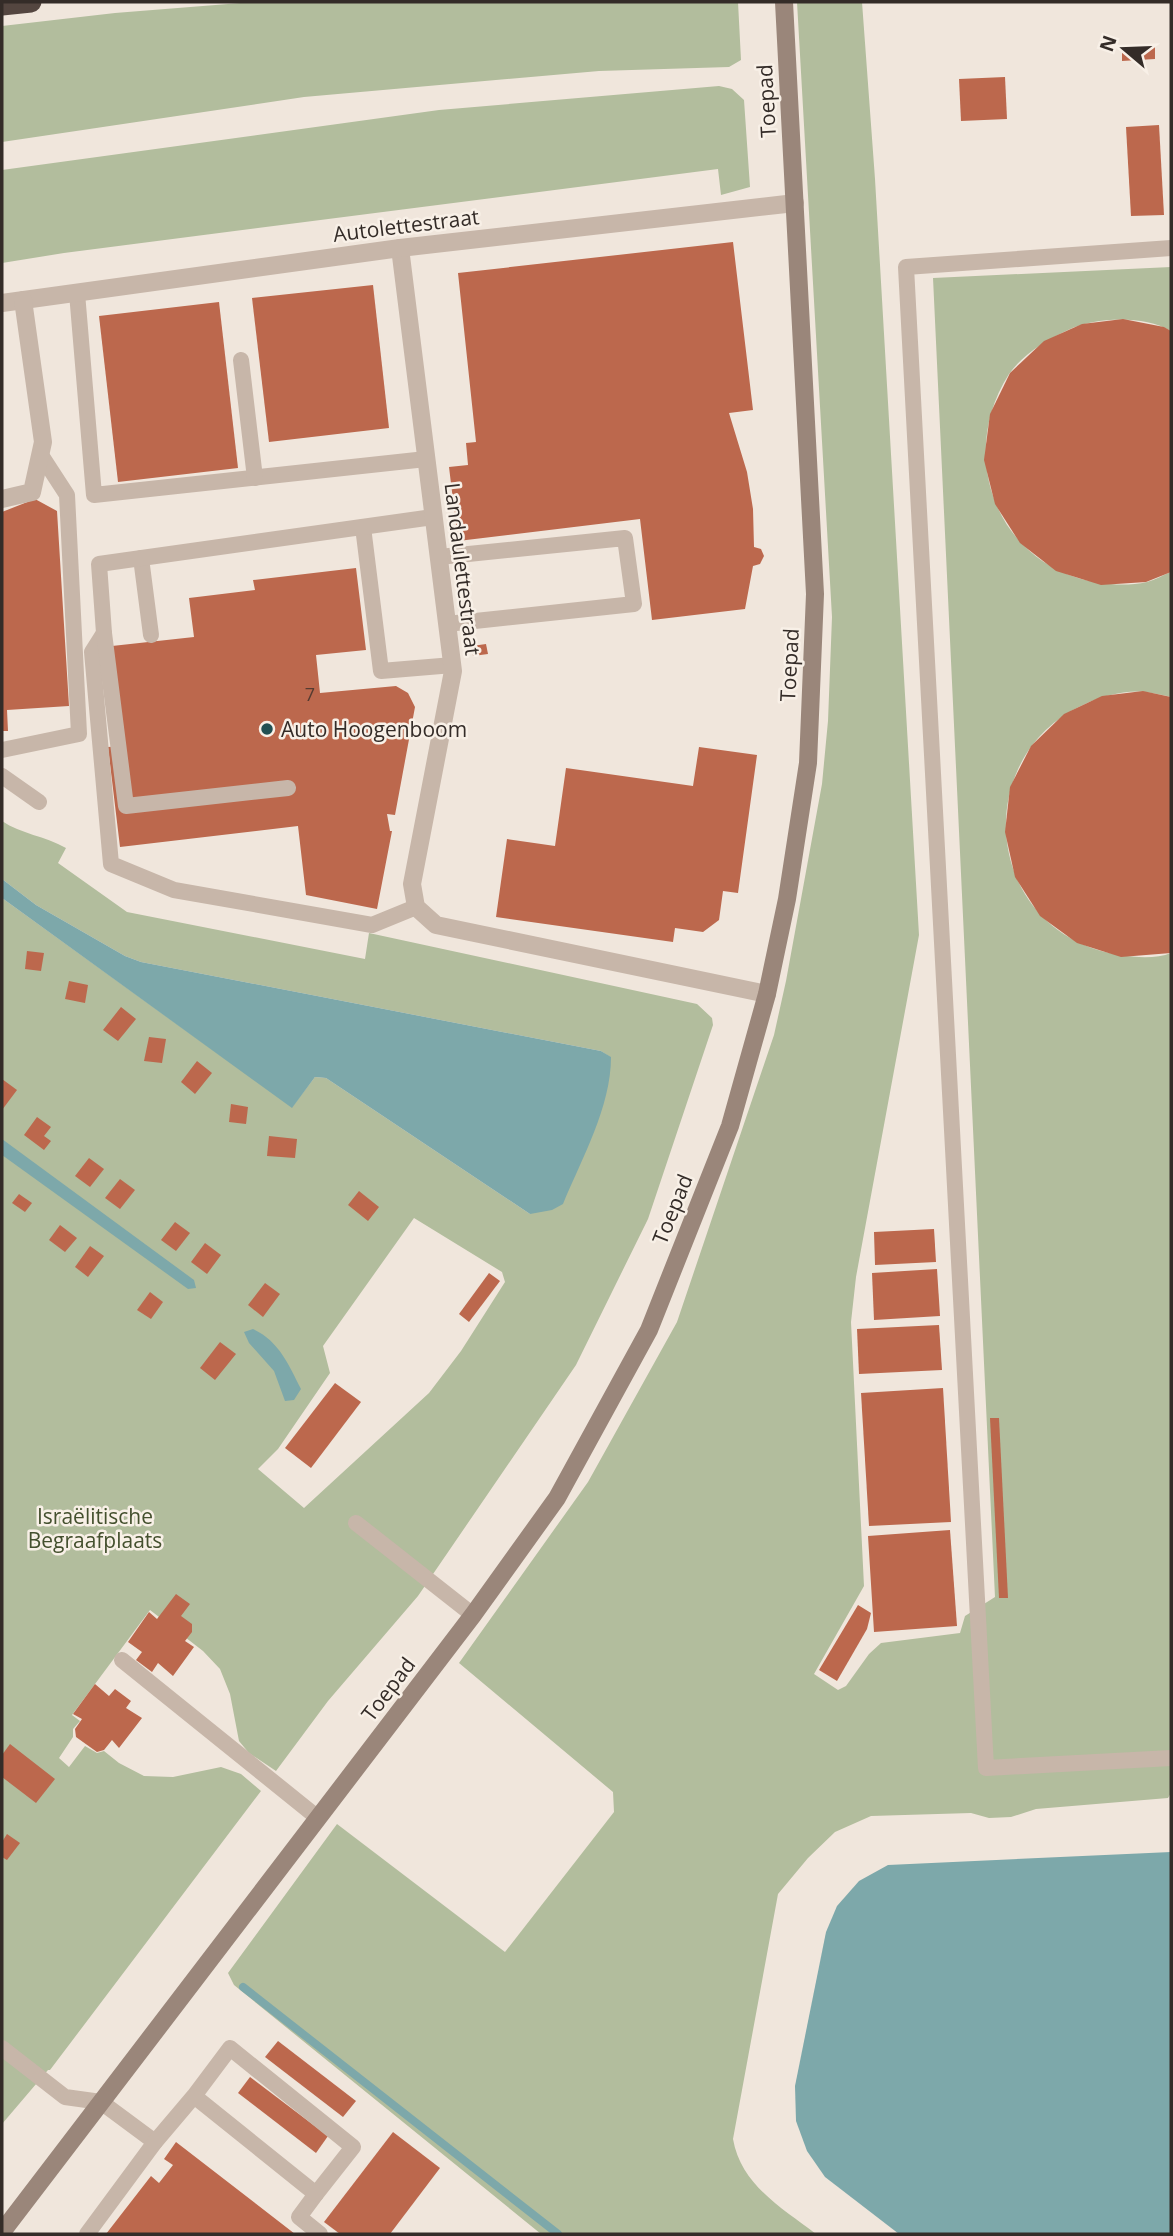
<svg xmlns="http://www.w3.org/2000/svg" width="1173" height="2236" font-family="'Open Sans',sans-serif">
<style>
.green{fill:#b2bd9d;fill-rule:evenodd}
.water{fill:#7da8aa}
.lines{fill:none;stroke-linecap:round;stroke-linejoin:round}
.stream{stroke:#7da8aa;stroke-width:8}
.building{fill:#bc684d}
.lane{stroke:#c7b6a9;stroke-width:16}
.street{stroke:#c7b6a9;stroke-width:18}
.secondary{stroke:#9a867a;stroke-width:18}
.highway{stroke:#544640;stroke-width:21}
.poi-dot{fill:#214f52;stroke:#f8f0e7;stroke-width:2.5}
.labels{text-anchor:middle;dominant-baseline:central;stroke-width:5;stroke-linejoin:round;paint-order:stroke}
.number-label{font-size:18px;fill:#563b31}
.street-label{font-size:21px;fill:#342c28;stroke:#f8f0e7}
.poi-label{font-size:21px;fill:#342c28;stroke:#f8f0e7;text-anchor:start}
.park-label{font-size:21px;fill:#44502e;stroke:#f8f0e7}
</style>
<rect width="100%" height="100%" fill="#f0e6dc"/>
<!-- green -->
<g class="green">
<polygon points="253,2 738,2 741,60 729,67 599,71 304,97 2,142 2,26 115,13"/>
<path d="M797,2H862L875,179L919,935L856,1277L851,1322L864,1586L814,1674L838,1690L846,1686L869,1654L881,1643L960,1633L965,1616L995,1597L933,278L1171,267V331C1143,315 1096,317 1068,330C1047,340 1023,354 1009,374C960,450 991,551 1078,578C1099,584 1124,587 1147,582C1155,580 1163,575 1171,572V697C1163,695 1154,693 1145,692C1125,690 1102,696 1083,705C974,755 982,914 1098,950C1119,956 1151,961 1171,953V1793L1168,1798L1036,1809L1011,1817L989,1818L971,1813L871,1816L835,1832L808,1858L778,1894L733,2139C741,2185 782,2208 816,2234H541L234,1985L228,1973L337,1824L505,1952L614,1812L613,1792L459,1663L588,1482L677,1322L774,1035L786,981L822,784L828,721L832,617Z"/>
<polygon points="719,86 732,89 744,100 750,187 721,195 718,169 64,253 2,263 2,170 439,110"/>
<path d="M2,821C21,834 45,836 66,848L58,863L127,912L365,959L369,933L697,1004L712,1018L713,1025L648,1219L576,1365L418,1596L328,1701L276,1771L249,1753L239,1741L230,1694L220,1669L203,1651L150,1610L72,1715L80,1721L73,1729V1737L59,1758L69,1767L85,1746L97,1753L104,1751L119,1763L144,1776L173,1777L221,1767L241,1774L261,1791L50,2070H48L2,2124V898L292,1107L315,1077L326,1078L530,1214L610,1057L601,1051L141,962L125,956L36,905L2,879ZM414,1218L502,1272L505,1282L461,1351L429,1393L304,1508L258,1469L278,1449L330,1373L323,1346Z"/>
</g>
<!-- water -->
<g class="water">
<path d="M2,879L36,905L125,956L141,962L601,1051L611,1057C611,1107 582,1158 563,1204L552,1210L530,1214L326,1078L315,1077L292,1108L2,898Z"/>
<polygon points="2,1139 194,1280 196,1288 188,1289 2,1155"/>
<path d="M253,1329C279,1341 289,1365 301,1389L294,1400L285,1401L274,1371L249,1343L244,1332Z"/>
<polygon points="1171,1852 1171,2234 899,2234 825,2177 807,2151 796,2121 795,2086 826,1932 837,1906 859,1881 888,1865"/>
</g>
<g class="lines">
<!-- stream -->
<polyline class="stream" points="243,1987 558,2234"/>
</g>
<!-- building -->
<g class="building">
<polygon points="1155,45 1155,59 1122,61 1122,47"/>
<polygon points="1005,77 1007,119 961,121 959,79"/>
<polygon points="1159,125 1164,215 1131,216 1126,127"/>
<polygon points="733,242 753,410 729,413 747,472 753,509 754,547 761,549 764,556 760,564 753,566 745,609 652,620 640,519 458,541 449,467 468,465 466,443 476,442 458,273"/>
<polygon points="373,285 389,428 269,442 252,298"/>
<polygon points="219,302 238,468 118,482 99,316"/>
<polygon points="1123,319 1164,327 1171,331 1171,572 1146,582 1101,585 1056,571 1020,543 995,504 984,460 990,414 1010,373 1044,341 1082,324"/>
<polygon points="35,499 57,511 69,706 7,710 8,731 2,731 2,512"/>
<polygon points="356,568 366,650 316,655 320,693 396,686 408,693 415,707 395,815 387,814 390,831 392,831 377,909 306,895 298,826 120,847 108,747 124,746 112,646 194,637 189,598 255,590 253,580"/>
<polygon points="486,644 488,654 473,656 472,646"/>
<polygon points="1143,691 1171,697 1171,953 1121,957 1077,943 1040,916 1015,877 1005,832 1010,787 1031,746 1064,714 1102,696"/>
<polygon points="699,747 757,755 738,893 723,891 719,920 703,932 675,928 673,942 496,917 507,839 555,846 566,768 693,786"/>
<polygon points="27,951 44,953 41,971 25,969"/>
<polygon points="69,981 88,985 85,1003 65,999"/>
<polygon points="121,1007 136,1019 118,1041 103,1030"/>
<polygon points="149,1037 166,1039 162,1063 144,1061"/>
<polygon points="197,1061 212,1073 195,1094 181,1082"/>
<polygon points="2,1079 17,1090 2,1110"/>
<polygon points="231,1104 248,1107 246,1124 229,1122"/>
<polygon points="37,1117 51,1127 44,1136 51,1141 44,1150 24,1135"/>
<polygon points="269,1136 297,1139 295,1158 267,1156"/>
<polygon points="89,1158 104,1169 90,1187 75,1176"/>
<polygon points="120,1179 135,1190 120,1209 105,1198"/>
<polygon points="359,1191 379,1207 368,1221 348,1205"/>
<polygon points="19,1194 32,1203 25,1212 12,1203"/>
<polygon points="175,1222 190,1233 176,1251 161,1240"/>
<polygon points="60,1225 77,1238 65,1252 49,1240"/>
<polygon points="934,1229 936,1262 875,1265 874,1232"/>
<polygon points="205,1243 221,1255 207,1274 191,1262"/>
<polygon points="90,1246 104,1256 88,1277 75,1267"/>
<polygon points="937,1269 940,1316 874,1320 872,1273"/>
<polygon points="489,1273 500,1281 469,1322 459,1314"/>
<polygon points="265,1283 280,1294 263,1317 248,1305"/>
<polygon points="150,1292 163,1302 151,1319 137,1310"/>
<polygon points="939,1325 942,1370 859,1374 857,1329"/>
<polygon points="220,1342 236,1354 215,1380 200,1368"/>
<polygon points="335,1383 361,1402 311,1468 285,1448"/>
<polygon points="943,1388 951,1522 869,1526 861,1393"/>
<polygon points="990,1418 999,1418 1008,1598 999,1598"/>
<polygon points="950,1530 957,1626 874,1632 868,1536"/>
<polygon points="176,1594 190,1604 181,1616 192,1624 192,1632 185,1641 194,1647 173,1676 158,1663 152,1672 136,1660 142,1652 128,1642 149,1612 157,1619"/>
<polygon points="858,1605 871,1613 867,1629 837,1681 819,1670"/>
<polygon points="95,1684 109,1696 115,1689 131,1701 126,1708 142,1718 119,1748 112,1740 104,1750 97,1752 76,1737 75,1729 82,1719 73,1714"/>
<polygon points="10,1744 55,1779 36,1803 2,1777 2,1755"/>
<polygon points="7,1834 20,1843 7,1860 2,1857 2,1842"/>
<polygon points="278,2041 356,2101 343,2117 265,2057"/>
<polygon points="250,2077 328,2136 316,2153 238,2093"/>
<polygon points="393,2132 440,2168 390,2234 340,2234 324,2222"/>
<polygon points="176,2142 295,2234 106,2234 151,2176 159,2183 173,2165 164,2159"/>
</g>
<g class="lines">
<!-- lane -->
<g class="lane">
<polyline points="1171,248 906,267 986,1768 1171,1758"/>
<polyline points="77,293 94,495 426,459"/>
<polyline points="241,360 255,478"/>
<polyline points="363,527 381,671 453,665"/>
<polyline points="439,557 625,538 634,604 447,624"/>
<polyline points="141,558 151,635"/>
<polyline points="104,633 92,652 111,864 174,890 372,925 416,907"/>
<polyline points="2,750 79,734 67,495 41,455"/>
<polyline points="2,776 39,802"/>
<polyline points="288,788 126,806 104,633 99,564 433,517"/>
<polyline points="356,1523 473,1615"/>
<polyline points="122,1660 318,1818"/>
<polyline points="2,2048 65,2097 101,2102 155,2142"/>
<polyline points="316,2194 299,2217 320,2234"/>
<polyline points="87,2234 155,2142 194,2096 230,2048 353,2147 316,2194 194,2096"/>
</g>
<!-- street -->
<g class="street">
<polyline points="400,248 453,671 412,884 416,907 436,925 767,994"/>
<polyline points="2,303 400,248 795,203"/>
<polyline points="2,499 32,492 43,442 23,300"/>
</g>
<!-- secondary -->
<polyline class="secondary" points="2,2232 473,1615 557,1498 649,1330 730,1126 767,994 787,899 808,763 815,594 784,2"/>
<!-- highway -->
<polyline class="highway" points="2,5 31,2"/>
</g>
<!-- markers -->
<circle class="poi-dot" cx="267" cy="729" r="7"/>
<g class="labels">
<!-- number labels -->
<g class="number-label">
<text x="310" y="694">7</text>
</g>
<!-- street labels -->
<g class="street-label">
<text transform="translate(766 101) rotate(-93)">Toepad</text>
<text transform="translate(406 225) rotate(-7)">Autolettestraat</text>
<text transform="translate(463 569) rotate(83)">Landaulettestraat</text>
<text transform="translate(789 665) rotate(-87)">Toepad</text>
<text transform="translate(672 1209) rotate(-68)">Toepad</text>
<text transform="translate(388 1689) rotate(-53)">Toepad</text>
</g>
<!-- poi labels -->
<g class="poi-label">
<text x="281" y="729">Auto Hoogenboom</text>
</g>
<!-- park labels -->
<g class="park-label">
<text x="95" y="1516">Israëlitische<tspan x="95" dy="24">Begraafplaats</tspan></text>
</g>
</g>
<!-- border -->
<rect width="1173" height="2236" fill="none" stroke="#342c28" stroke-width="7"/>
<!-- north arrow -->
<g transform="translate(1124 49) rotate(289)" stroke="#f8f0e7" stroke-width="5" paint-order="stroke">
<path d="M0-5L12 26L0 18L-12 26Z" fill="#342c28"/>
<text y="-10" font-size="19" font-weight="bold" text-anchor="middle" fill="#342c28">N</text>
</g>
</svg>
